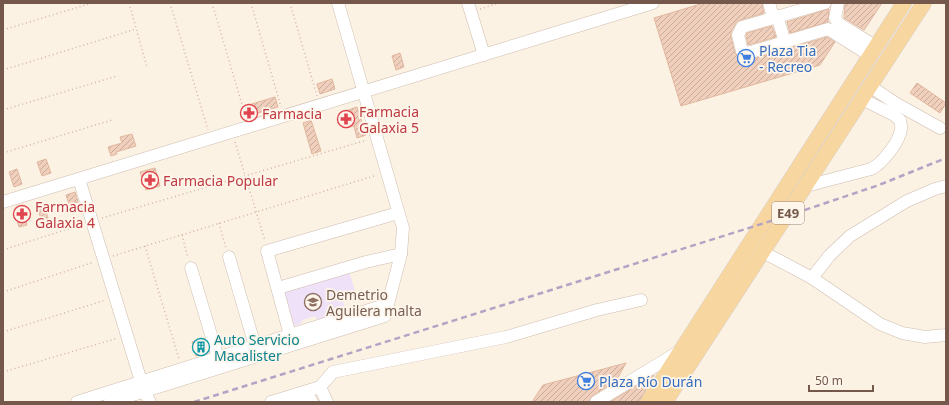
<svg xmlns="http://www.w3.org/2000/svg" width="949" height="405" font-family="'Noto Sans',sans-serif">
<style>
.education{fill:#efe1f8}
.building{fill:url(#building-hatch);stroke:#e2b79e}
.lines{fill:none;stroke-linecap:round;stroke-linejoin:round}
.minor-casing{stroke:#cfbcae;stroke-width:13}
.major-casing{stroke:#d8d0cd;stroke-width:16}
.path{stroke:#d5b4a0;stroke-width:1.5;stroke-dasharray:1 3;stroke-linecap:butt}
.minor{stroke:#fff;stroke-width:12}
.major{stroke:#f8d69f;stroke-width:15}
.rail{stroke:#b5a3c5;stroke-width:2.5;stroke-dasharray:6 4;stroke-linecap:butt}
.labels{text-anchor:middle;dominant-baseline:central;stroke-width:3.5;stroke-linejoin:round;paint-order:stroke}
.shield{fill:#fef6ea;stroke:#9d877b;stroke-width:1}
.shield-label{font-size:13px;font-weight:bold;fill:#73584b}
.shop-label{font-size:14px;fill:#366cbe;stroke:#fef6ea;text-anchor:start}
.health-label{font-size:14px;fill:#be3a42;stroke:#fef6ea;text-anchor:start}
.education-label{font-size:14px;fill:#785e54;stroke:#fef6ea;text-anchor:start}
.culture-label{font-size:14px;fill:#0d838f;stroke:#fef6ea;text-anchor:start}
</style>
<defs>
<pattern id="building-hatch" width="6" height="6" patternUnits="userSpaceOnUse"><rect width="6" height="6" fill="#f0d0bd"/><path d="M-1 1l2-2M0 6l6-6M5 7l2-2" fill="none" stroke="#c7ac9c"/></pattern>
</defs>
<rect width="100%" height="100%" fill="#fbf2e4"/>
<!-- education -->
<polygon class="education" points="349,271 355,291 341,295 345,308 325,314 326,317 317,320 315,316 303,320 300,324 294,326 290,324 281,296 285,290"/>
<!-- building -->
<g class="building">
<polygon points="704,3 762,3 764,13 737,21 731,32 731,37 735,53 743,60 753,59 827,37 835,42 820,65 681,106 654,18"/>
<polygon points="845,3 882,3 864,30 844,18"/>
<polygon points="829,9 828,22 790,33 787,22"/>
<polygon points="772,26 776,37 748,45 746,36 747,33"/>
<polygon points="400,53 404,67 396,70 392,56"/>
<polygon points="332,79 335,89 320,94 317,84"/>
<polygon points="917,83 946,103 940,113 910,93"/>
<polygon points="275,97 278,107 248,116 245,106"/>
<polygon points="357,107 366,135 357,138 354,126 346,128 342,112"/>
<polygon points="311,120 321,151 312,154 303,123"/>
<polygon points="132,134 136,146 116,152 117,154 111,156 108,147 122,143 120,137"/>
<polygon points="46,159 51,173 42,176 37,162"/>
<polygon points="155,168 160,186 146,190 140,172"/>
<polygon points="17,169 22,184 14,187 9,172"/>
<polygon points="75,192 78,202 69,204 66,195"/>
<polygon points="43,202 48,218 41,220 37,204"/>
<polygon points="23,208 27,225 19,227 14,210"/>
<polygon points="204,338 208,352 196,356 192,342"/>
<polygon points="626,363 616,381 592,396 589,402 532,402 543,385"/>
<polygon points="654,375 639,402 610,402"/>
</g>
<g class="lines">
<!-- minor casing -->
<g class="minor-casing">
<g id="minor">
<polyline points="468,3 484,55"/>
<polyline points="769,3 773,17"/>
<polyline points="825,3 742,27 738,35 742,51 746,53 751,52 828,29 869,55"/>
<polyline points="838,3 835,18 838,23 875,46"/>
<polyline points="777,16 785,42"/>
<polyline points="870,86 895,103 940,128"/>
<polyline points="79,179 144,391 150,402"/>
<path d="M806,186L871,169C882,164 900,141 901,129C902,126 900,123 900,120L894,115L862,99"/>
<polyline points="3,202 653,3"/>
<polyline points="763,252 812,278 880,324 902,333 925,337 946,335"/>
<polyline points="229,257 255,346"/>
<polyline points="191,268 218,358"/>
<polyline points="812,278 829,256 850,236 907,201 935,189 946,186"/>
<polyline points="278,288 366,262 401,254"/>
<polyline points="290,335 267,251 398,213"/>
<polyline points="320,387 333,372 506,337 597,310 641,300"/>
<polyline points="77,402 388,304"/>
<polyline points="110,402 385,316 401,254 403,228 338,3"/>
<polyline points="271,402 320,387 327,402"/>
<polyline points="296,402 304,399 311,400 312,402"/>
<polyline points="596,402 680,351"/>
</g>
</g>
<!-- major casing -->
<g class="major-casing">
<g id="major">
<polyline points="648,402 904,3"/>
<polyline points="665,402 924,3"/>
</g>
</g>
<!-- path -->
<g class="path">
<polyline points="129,3 147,67"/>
<polyline points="170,3 208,130"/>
<polyline points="212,3 246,118"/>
<polyline points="251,3 281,107"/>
<polyline points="290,3 317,96"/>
<polyline points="480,9 499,3"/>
<polyline points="3,30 92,3"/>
<polyline points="3,70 136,29"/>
<polyline points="3,110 117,76"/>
<polyline points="235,142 265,241"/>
<polyline points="3,153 112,120"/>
<polyline points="102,218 367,140"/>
<polyline points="219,223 226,248"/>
<polyline points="182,235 188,258"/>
<polyline points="145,246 179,359"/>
<polyline points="3,250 83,224"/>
<polyline points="113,256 377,175"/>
<polyline points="3,292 94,262"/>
<polyline points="3,332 106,300"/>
<polyline points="3,372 118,338"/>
</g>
<!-- minor -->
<use href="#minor" class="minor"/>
<!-- major -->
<use href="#major" class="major"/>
<!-- rail -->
<polyline class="rail" points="194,402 787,216 879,185 946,158"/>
</g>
<!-- icons -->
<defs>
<g id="supermarket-ring" transform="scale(0.9)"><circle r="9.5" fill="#fef6ea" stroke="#3f7fe0" stroke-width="1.5"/><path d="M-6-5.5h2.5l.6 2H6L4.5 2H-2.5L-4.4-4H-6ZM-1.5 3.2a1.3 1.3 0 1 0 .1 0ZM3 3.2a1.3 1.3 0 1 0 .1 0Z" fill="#3f7fe0"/></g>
<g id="pharmacy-ring" transform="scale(0.9)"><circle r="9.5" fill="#fef6ea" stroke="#e0444e" stroke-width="1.5"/><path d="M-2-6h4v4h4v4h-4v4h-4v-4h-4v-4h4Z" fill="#e0444e"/></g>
<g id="school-ring" transform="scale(0.9)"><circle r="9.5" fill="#fef6ea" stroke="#8d6e63" stroke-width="1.5"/><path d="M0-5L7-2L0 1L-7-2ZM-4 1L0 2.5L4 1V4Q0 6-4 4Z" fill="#8d6e63"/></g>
<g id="building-ring" transform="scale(0.9)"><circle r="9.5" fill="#fef6ea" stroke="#0f9aa8" stroke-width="1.5"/><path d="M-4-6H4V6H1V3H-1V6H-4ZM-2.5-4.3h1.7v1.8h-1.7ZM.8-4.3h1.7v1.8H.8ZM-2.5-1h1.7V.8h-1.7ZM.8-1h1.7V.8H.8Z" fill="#0f9aa8"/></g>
</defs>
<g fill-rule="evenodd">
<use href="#supermarket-ring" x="746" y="58"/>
<use href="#pharmacy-ring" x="249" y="113"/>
<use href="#pharmacy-ring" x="346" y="119"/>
<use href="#pharmacy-ring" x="150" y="180"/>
<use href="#pharmacy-ring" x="22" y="214"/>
<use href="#school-ring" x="313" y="302"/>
<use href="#building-ring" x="201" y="347"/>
<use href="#supermarket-ring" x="586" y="381"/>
</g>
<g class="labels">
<!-- shield labels -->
<rect class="shield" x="772" y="202" width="32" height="22" rx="3"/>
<g class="shield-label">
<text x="788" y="213">E49</text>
</g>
<!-- shop labels -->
<g class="shop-label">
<text x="759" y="50">Plaza Tia<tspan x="759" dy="16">- Recreo</tspan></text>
<text x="599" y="381">Plaza Río Durán</text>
</g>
<!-- health labels -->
<g class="health-label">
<text x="359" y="111">Farmacia<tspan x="359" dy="16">Galaxia 5</tspan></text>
<text x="262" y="113">Farmacia</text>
<text x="163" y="180">Farmacia Popular</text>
<text x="35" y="206">Farmacia<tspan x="35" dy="16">Galaxia 4</tspan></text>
</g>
<!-- education labels -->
<g class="education-label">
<text x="326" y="294">Demetrio<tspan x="326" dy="16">Aguilera malta</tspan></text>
</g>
<!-- culture labels -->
<g class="culture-label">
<text x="214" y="339">Auto Servicio<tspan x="214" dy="16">Macalister</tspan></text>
</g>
</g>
<!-- border -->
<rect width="949" height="405" fill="none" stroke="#73584b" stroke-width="8"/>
<!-- scale -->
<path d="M809 385v6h64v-6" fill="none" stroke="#73584b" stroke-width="2"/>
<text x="815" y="385" font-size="12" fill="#73584b" stroke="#fef6ea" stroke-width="3" paint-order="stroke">50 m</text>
</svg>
